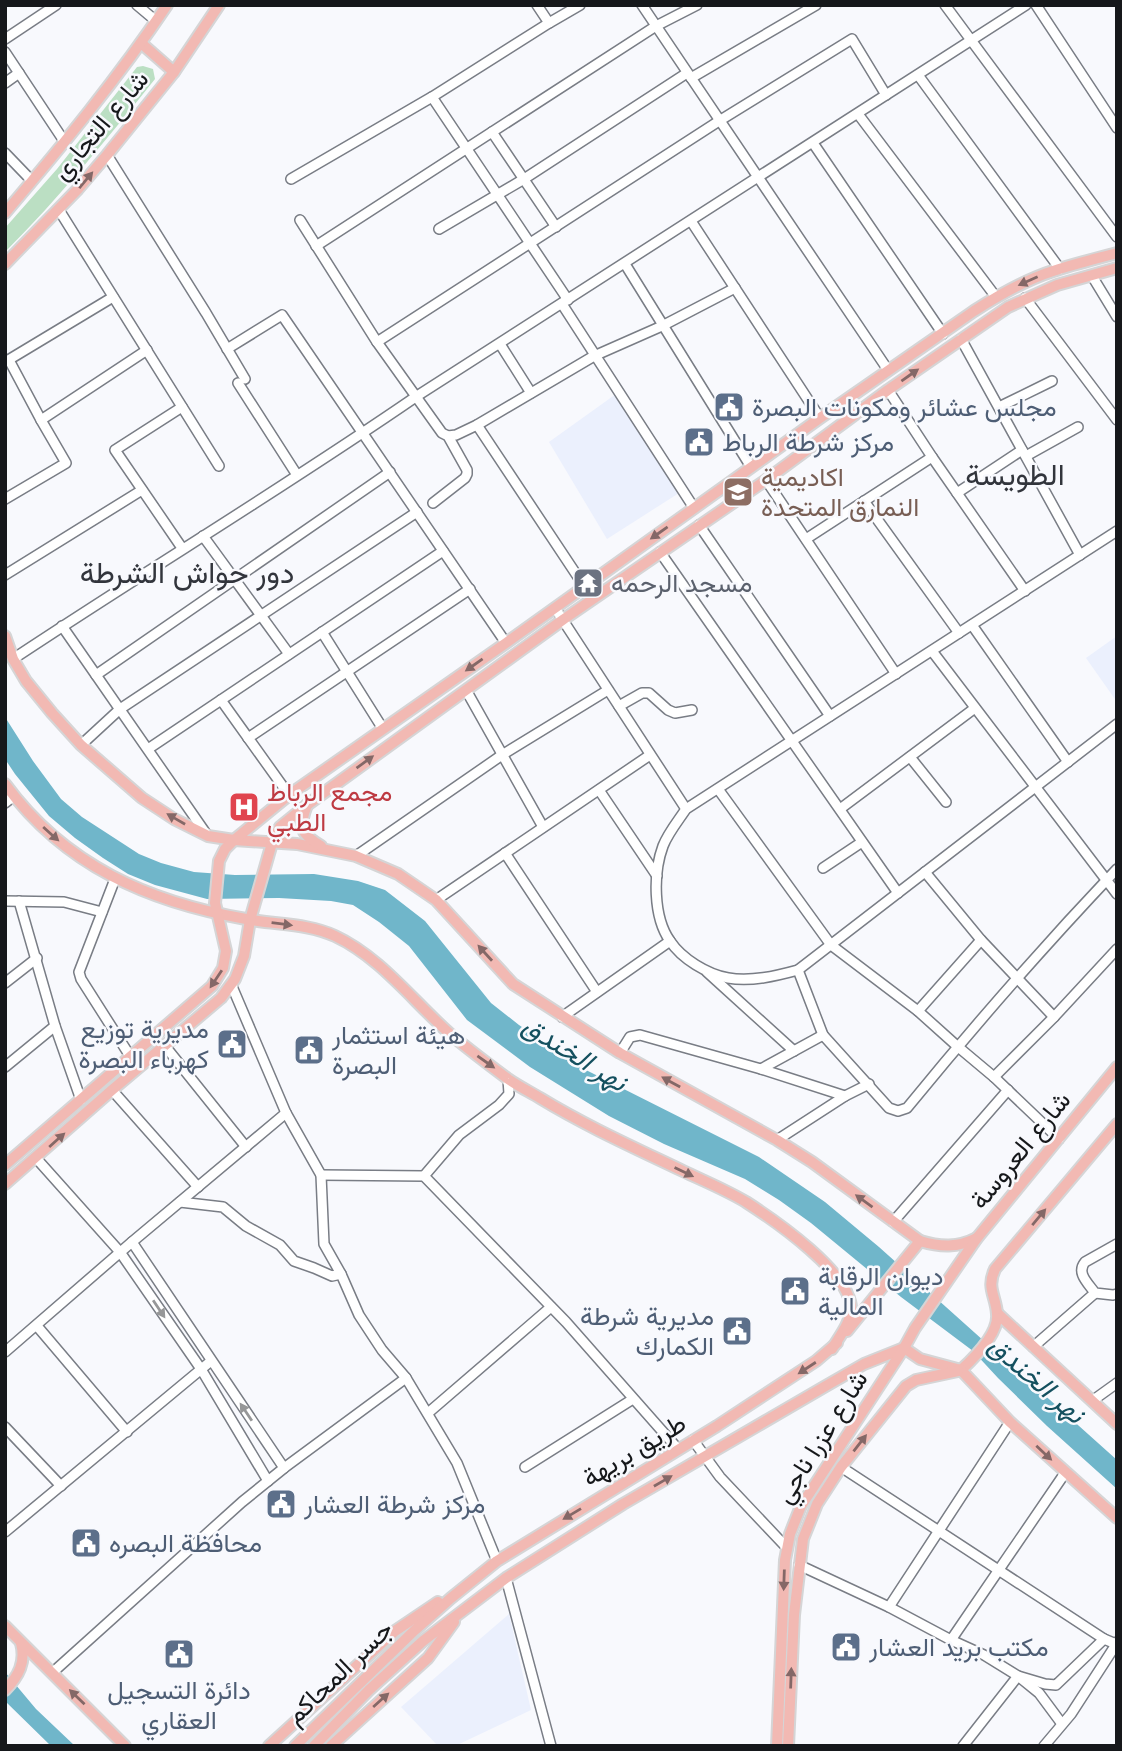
<svg xmlns="http://www.w3.org/2000/svg" width="1122" height="1751" font-family="'Space Grotesk',Vazirmatn,sans-serif">
<style>
.built{fill:#ebf0fd}
.green{fill:#bbdfc3}
.water{fill:#70b6ca}
.lines{fill:none;stroke-linecap:round;stroke-linejoin:round}
.minor-casing{stroke:#797d85;stroke-width:12}
.major-casing{stroke:#d5d5d6;stroke-width:14}
.minor{stroke:#fff;stroke-width:9}
.major{stroke:#f2b9b3;stroke-width:10}
.oneway{fill:#846867}
.oneway2{fill:#969798}
.labels{text-anchor:middle;dominant-baseline:central;stroke-width:5;stroke-linejoin:round;paint-order:stroke}
.street-label{font-size:26px;fill:#16181b;stroke:#f8f9fd}
.service-label{font-size:26px;fill:#4e5e75;stroke:#f8f9fd;text-anchor:start}
.education-label{font-size:26px;fill:#785e54;stroke:#f8f9fd;text-anchor:start}
.worship-label{font-size:26px;fill:#5b616d;stroke:#f8f9fd;text-anchor:start}
.health-label{font-size:26px;fill:#be3a42;stroke:#f8f9fd;text-anchor:start}
.water-label{font-size:28px;font-style:italic;fill:#14505f;stroke:#f8f9fd}
.quarter-label{font-size:30px;fill:#32353c;stroke:#f8f9fd}
</style>
<rect width="100%" height="100%" fill="#f8f9fd"/>
<!-- built -->
<g class="built">
<polygon points="616,394 679,493 607,539 549,442"/>
<polygon points="1117,636 1117,702 1086,658"/>
<polygon points="509,1614 531,1710 455,1746 438,1746 401,1707"/>
</g>
<!-- green -->
<path class="green" d="M143,66L153,69L155,79C107,139 59,198 5,252V228L57,169L137,67Z"/>
<!-- water -->
<g class="water">
<polygon points="5,717 33,761 61,799 82,817 139,854 161,863 194,872 235,875 314,874 358,881 385,890 425,921 491,1003 519,1025 582,1068 759,1157 825,1202 879,1247 1117,1460 1117,1489 1047,1426 998,1378 973,1351 901,1297 811,1223 779,1200 745,1179 664,1144 609,1116 530,1067 467,1020 409,946 379,922 353,905 331,901 279,898 207,899 155,885 128,874 103,858 75,838 49,816 15,774 5,759"/>
<polygon points="5,1672 36,1709 75,1746 51,1746 5,1701"/>
</g>
<g class="lines">
<!-- minor casing -->
<g class="minor-casing">
<g id="minor">
<polyline points="137,5 156,21"/>
<polyline points="537,5 549,23"/>
<polyline points="642,5 888,370"/>
<polyline points="945,5 1117,237"/>
<polyline points="1036,5 1117,128"/>
<polyline points="5,39 56,5"/>
<polyline points="5,52 64,141"/>
<polyline points="918,75 1060,269"/>
<polyline points="691,78 816,5"/>
<polyline points="5,83 19,73"/>
<polyline points="432,97 568,300"/>
<polyline points="858,114 996,297"/>
<polyline points="492,132 556,227"/>
<polyline points="813,143 943,334"/>
<polyline points="5,153 32,181"/>
<polyline points="107,155 206,313 245,379"/>
<polyline points="291,179 432,97 549,23 580,5"/>
<polyline points="59,210 219,466"/>
<polyline points="300,220 377,342 442,433 448,436 467,470 467,474 465,478 433,503"/>
<polyline points="691,221 820,418"/>
<polyline points="439,229 524,179 687,73"/>
<polyline points="316,246 656,26 697,5"/>
<polyline points="625,264 751,467"/>
<polyline points="1092,276 1117,317"/>
<polyline points="1025,298 1117,420"/>
<polyline points="562,304 694,508"/>
<polyline points="961,339 1080,555"/>
<polyline points="377,342 719,121 852,39 886,95"/>
<polyline points="500,344 531,393"/>
<polyline points="227,349 282,315 506,643"/>
<polyline points="5,362 113,297"/>
<polyline points="238,383 297,475"/>
<polyline points="888,390 932,457 1025,591"/>
<polyline points="999,407 1052,381"/>
<polyline points="41,420 147,350"/>
<polyline points="477,425 584,586"/>
<polyline points="448,436 456,435 477,425 594,356 662,326 735,288"/>
<polyline points="1026,456 1078,427"/>
<polyline points="766,480 896,674"/>
<polyline points="957,493 1022,450"/>
<polyline points="5,499 66,463 41,420 9,360"/>
<polyline points="864,501 959,633"/>
<polyline points="699,525 830,716"/>
<path d="M1117,531L686,809C678,821 668,833 663,846C653,873 653,917 670,941C682,959 707,974 728,978C751,982 776,976 798,970L1117,724"/>
<polyline points="203,536 289,654"/>
<polyline points="806,539 932,457"/>
<polyline points="182,548 115,450 182,407"/>
<polyline points="660,552 898,893"/>
<polyline points="5,575 142,490"/>
<polyline points="555,608 686,809"/>
<polyline points="972,625 1068,762"/>
<polyline points="62,626 207,835"/>
<polyline points="322,632 383,729"/>
<polyline points="932,651 1117,894"/>
<path d="M13,659C147,570 285,487 417,396L1026,5"/>
<polyline points="96,675 390,472"/>
<polyline points="466,690 543,827"/>
<polyline points="221,700 289,795"/>
<polyline points="619,706 642,693 649,693 668,710 675,713 692,710"/>
<polyline points="248,738 470,589"/>
<polyline points="81,745 120,709 417,512"/>
<polyline points="148,749 443,551"/>
<polyline points="910,757 946,802"/>
<polyline points="718,789 831,945 918,1011 957,1046 994,1077 1059,1139"/>
<polyline points="599,790 657,876"/>
<polyline points="5,803 14,796"/>
<polyline points="840,809 975,708"/>
<polyline points="505,853 597,992"/>
<polyline points="356,856 502,755 608,690"/>
<polyline points="823,868 862,842"/>
<polyline points="925,872 981,940 1054,1017"/>
<polyline points="115,879 79,972 81,979 130,1056"/>
<polyline points="436,900 650,755"/>
<polyline points="5,901 64,902 102,912"/>
<polyline points="19,901 55,1026 81,1100"/>
<path d="M798,970L823,1035L889,1108L898,1111L907,1108C974,1026 1044,946 1117,869"/>
<polyline points="707,972 794,1051"/>
<polyline points="5,983 37,958"/>
<polyline points="231,984 286,1113 321,1175 324,1244 341,1274 359,1315 382,1350 406,1378 457,1463 497,1561"/>
<polyline points="918,1011 981,940"/>
<polyline points="562,1017 670,941"/>
<polyline points="165,1046 246,1147"/>
<polyline points="620,1053 630,1037 640,1035 761,1069 845,1096"/>
<polyline points="5,1067 55,1026"/>
<polyline points="761,1069 823,1035"/>
<polyline points="994,1077 1054,1017 1117,949"/>
<polyline points="112,1090 198,1187"/>
<polyline points="777,1140 845,1096 869,1084"/>
<polyline points="36,1158 120,1252 201,1369 268,1481"/>
<polyline points="321,1175 424,1176 566,1322 678,1449"/>
<polyline points="424,1176 459,1135 499,1105 509,1094 508,1079"/>
<polyline points="180,1202 223,1207 246,1226 280,1245 294,1261 314,1268 332,1276 341,1274"/>
<polyline points="893,1222 1008,1090"/>
<polyline points="132,1242 284,1468"/>
<path d="M1117,1244L1085,1262C1076,1273 1088,1283 1095,1293L1113,1295L1117,1294"/>
<polyline points="37,1326 127,1432"/>
<polyline points="1033,1347 1095,1293"/>
<polyline points="5,1352 132,1242 286,1113"/>
<polyline points="1092,1401 1117,1383"/>
<polyline points="428,1413 551,1307"/>
<polyline points="5,1427 61,1486"/>
<polyline points="693,1440 720,1477 787,1548"/>
<polyline points="525,1467 633,1399"/>
<polyline points="841,1467 1104,1639 1116,1644 1117,1642"/>
<polyline points="5,1532 211,1361"/>
<polyline points="799,1565 889,1607 951,1640 984,1655 1018,1676 1039,1693 1062,1724"/>
<polyline points="506,1578 551,1746"/>
<polyline points="889,1607 1010,1422"/>
<polyline points="951,1640 1065,1473"/>
<polyline points="52,1673 242,1502 284,1468 406,1378"/>
<polyline points="963,1746 1018,1676 1045,1684 1056,1685 1104,1639"/>
<polyline points="1044,1746 1071,1714 1117,1643"/>
</g>
</g>
<!-- major casing -->
<g class="major-casing">
<g id="major">
<polyline points="141,43 174,72"/>
<path d="M5,213C62,146 118,78 167,5"/>
<polyline points="5,264 78,189 107,155 174,72 219,5"/>
<polyline points="5,636 13,659 26,681 52,713 81,745 142,798 174,819 208,836 234,840 297,844 356,856 398,874 436,900 513,984 620,1053 777,1140 812,1162 920,1241"/>
<path d="M5,784C65,866 149,902 246,919C276,925 307,923 335,936C380,957 412,1000 449,1033C468,1049 488,1064 508,1079C518,1086 530,1092 540,1098C586,1126 635,1148 683,1171C704,1181 726,1190 746,1202C774,1220 853,1274 851,1310C850,1324 839,1337 832,1349"/>
<path d="M307,805C298,828 301,834 321,846"/>
<path d="M5,1165L212,986L223,968L226,951L215,903L219,861L225,849L234,840L289,795L506,643L820,418L974,311C999,295 1025,280 1053,271C1074,264 1095,259 1117,253"/>
<polyline points="5,1184 112,1090 221,998 235,979 244,956 250,920 272,843 280,827 307,805 564,619 766,480 888,390 1008,307 1057,285 1117,268"/>
<polyline points="997,1313 1117,1424"/>
<path d="M847,1331L920,1241C940,1247 958,1248 977,1238"/>
<path d="M961,1370C974,1358 999,1333 997,1314C996,1296 986,1288 995,1269L1117,1124"/>
<polyline points="961,1370 1010,1422 1117,1518"/>
<polyline points="5,1626 125,1746"/>
<path d="M5,1690C19,1676 26,1662 21,1643"/>
<polyline points="269,1746 395,1631 438,1602"/>
<polyline points="295,1746 415,1630 451,1598 497,1561 717,1426 816,1361 837,1343"/>
<polyline points="314,1746 369,1690 423,1641 506,1578 623,1504 824,1387 864,1364 904,1348 920,1359 961,1370"/>
<polyline points="331,1746 428,1658 454,1622"/>
<polyline points="777,1746 785,1560 790,1534 801,1506 904,1348 915,1328 977,1238 1117,1067"/>
<polyline points="788,1746 794,1615 803,1539 817,1504 841,1467 906,1386 916,1380 958,1371"/>
</g>
</g>
<!-- minor -->
<use href="#minor" class="minor"/>
<!-- major -->
<use href="#major" class="major"/>
</g>
<!-- one-way arrows -->
<defs><path id="oneway-solid" d="M-6-.8H1V-3.2L6.5 0L1 3.2V.8H-6Z" transform="scale(1.75)"/></defs>
<g class="oneway">
<use href="#oneway-solid" transform="translate(86 180) rotate(-50)"/>
<use href="#oneway-solid" transform="translate(1028 281) rotate(156)"/>
<use href="#oneway-solid" transform="translate(910 375) rotate(-35)"/>
<use href="#oneway-solid" transform="translate(659 533) rotate(145)"/>
<use href="#oneway-solid" transform="translate(474 665) rotate(145)"/>
<use href="#oneway-solid" transform="translate(365 762) rotate(-36)"/>
<use href="#oneway-solid" transform="translate(176 819) rotate(-150)"/>
<use href="#oneway-solid" transform="translate(51 834) rotate(42)"/>
<use href="#oneway-solid" transform="translate(282 924) rotate(7)"/>
<use href="#oneway-solid" transform="translate(485 953) rotate(-132)"/>
<use href="#oneway-solid" transform="translate(216 979) rotate(124)"/>
<use href="#oneway-solid" transform="translate(486 1062) rotate(35)"/>
<use href="#oneway-solid" transform="translate(671 1082) rotate(-151)"/>
<use href="#oneway-solid" transform="translate(57 1140) rotate(-42)"/>
<use href="#oneway-solid" transform="translate(684 1172) rotate(26)"/>
<use href="#oneway-solid" transform="translate(864 1201) rotate(-144)"/>
<use href="#oneway-solid" transform="translate(1039 1217) rotate(-50)"/>
<use href="#oneway-solid" transform="translate(807 1368) rotate(147)"/>
<use href="#oneway-solid" transform="translate(860 1443) rotate(-52)"/>
<use href="#oneway-solid" transform="translate(1044 1453) rotate(43)"/>
<use href="#oneway-solid" transform="translate(663 1481) rotate(-30)"/>
<use href="#oneway-solid" transform="translate(572 1514) rotate(149)"/>
<use href="#oneway-solid" transform="translate(784 1580) rotate(92)"/>
<use href="#oneway-solid" transform="translate(791 1678) rotate(-88)"/>
<use href="#oneway-solid" transform="translate(77 1697) rotate(-136)"/>
<use href="#oneway-solid" transform="translate(381 1700) rotate(-42)"/>
</g>
<g class="oneway2">
<use href="#oneway-solid" transform="translate(159 1309) rotate(56)"/>
<use href="#oneway-solid" transform="translate(246 1412) rotate(-124)"/>
</g>
<!-- icons -->
<defs>
<g id="civic-square" transform="scale(1.575)"><rect x="-9" y="-9" width="18" height="18" rx="4" fill="#5c6f8a" stroke="#f8f9fd"/><path d="M-.6-6.5H3V-4.5H.6V-3L4-1V1h2V6H-6V1h2V-1L-.6-3ZM-1.2 2.5V6h2.4V2.5Z" fill="#fff"/></g>
<g id="university-square" transform="scale(1.575)"><rect x="-9" y="-9" width="18" height="18" rx="4" fill="#8d6e63" stroke="#f8f9fd"/><path d="M0-5L7-2L0 1L-7-2ZM-4 1L0 2.5L4 1V4Q0 6-4 4Z" fill="#fff"/></g>
<g id="temple-square" transform="scale(1.575)"><rect x="-9" y="-9" width="18" height="18" rx="4" fill="#6b7280" stroke="#f8f9fd"/><path d="M0-6L5-2H3V0L6.5 2.5H4V6H1.5V3h-3V6H-4V2.5H-6.5L-3 0V-2H-5Z" fill="#fff"/></g>
<g id="hospital-square" transform="scale(1.575)"><rect x="-9" y="-9" width="18" height="18" rx="4" fill="#e0444e" stroke="#f8f9fd"/><path d="M-5-5h3v3.5h4V-5h3V5h-3V1.5h-4V5h-3Z" fill="#fff"/></g>
</defs>
<g fill-rule="evenodd">
<use href="#civic-square" x="729" y="407"/>
<use href="#civic-square" x="699" y="442"/>
<use href="#university-square" x="738" y="492"/>
<use href="#temple-square" x="588" y="583"/>
<use href="#hospital-square" x="244" y="807"/>
<use href="#civic-square" x="232" y="1044"/>
<use href="#civic-square" x="309" y="1050"/>
<use href="#civic-square" x="795" y="1291"/>
<use href="#civic-square" x="737" y="1331"/>
<use href="#civic-square" x="281" y="1504"/>
<use href="#civic-square" x="86" y="1543"/>
<use href="#civic-square" x="846" y="1647"/>
<use href="#civic-square" x="179" y="1654"/>
</g>
<g class="labels">
<!-- street labels -->
<g class="street-label">
<text transform="translate(100 125) rotate(-50)">شارع التجاري</text>
<text transform="translate(1020 1150) rotate(-51)">شارع العروسة</text>
<text transform="translate(821 1437) rotate(-58)">شارع عزرا ناجي</text>
<text transform="translate(634 1450) rotate(-31)">طريق بريهة</text>
<text transform="translate(339 1672) rotate(-44)">جسر المحاكم</text>
</g>
<!-- service labels -->
<g class="service-label">
<text x="752" y="407">مجلس عشائر ومكونات البصرة</text>
<text x="722" y="442">مركز شرطة الرباط</text>
<text x="209" y="1029" text-anchor="end">مديرية توزيع<tspan x="209" dy="30">كهرباء البصرة</tspan></text>
<text x="332" y="1035">هيئة استثمار<tspan x="332" dy="30">البصرة</tspan></text>
<text x="818" y="1276">ديوان الرقابة<tspan x="818" dy="30">المالية</tspan></text>
<text x="714" y="1316" text-anchor="end">مديرية شرطة<tspan x="714" dy="30">الكمارك</tspan></text>
<text x="304" y="1504">مركز شرطة العشار</text>
<text x="109" y="1543">محافظة البصره</text>
<text x="869" y="1647">مكتب بريد العشار</text>
<text x="179" y="1690" text-anchor="middle">دائرة التسجيل<tspan x="179" dy="30">العقاري</tspan></text>
</g>
<!-- education labels -->
<g class="education-label">
<text x="761" y="477">اكاديمية<tspan x="761" dy="30">النمارق المتحدة</tspan></text>
</g>
<!-- worship labels -->
<g class="worship-label">
<text x="611" y="583">مسجد الرحمه</text>
</g>
<!-- health labels -->
<g class="health-label">
<text x="267" y="792">مجمع الرباط<tspan x="267" dy="30">الطبي</tspan></text>
</g>
<!-- water labels -->
<g class="water-label">
<text transform="translate(575 1053) rotate(32)">نهر الخندق</text>
<text transform="translate(1037 1379) rotate(41)">نهر الخندق</text>
</g>
<!-- quarter labels -->
<g class="quarter-label">
<text x="1015" y="474">الطويسة</text>
<text x="187" y="572">دور حواش الشرطة</text>
</g>
</g>
<!-- border -->
<rect width="1122" height="1751" fill="none" stroke="#16181b" stroke-width="14"/>
</svg>
